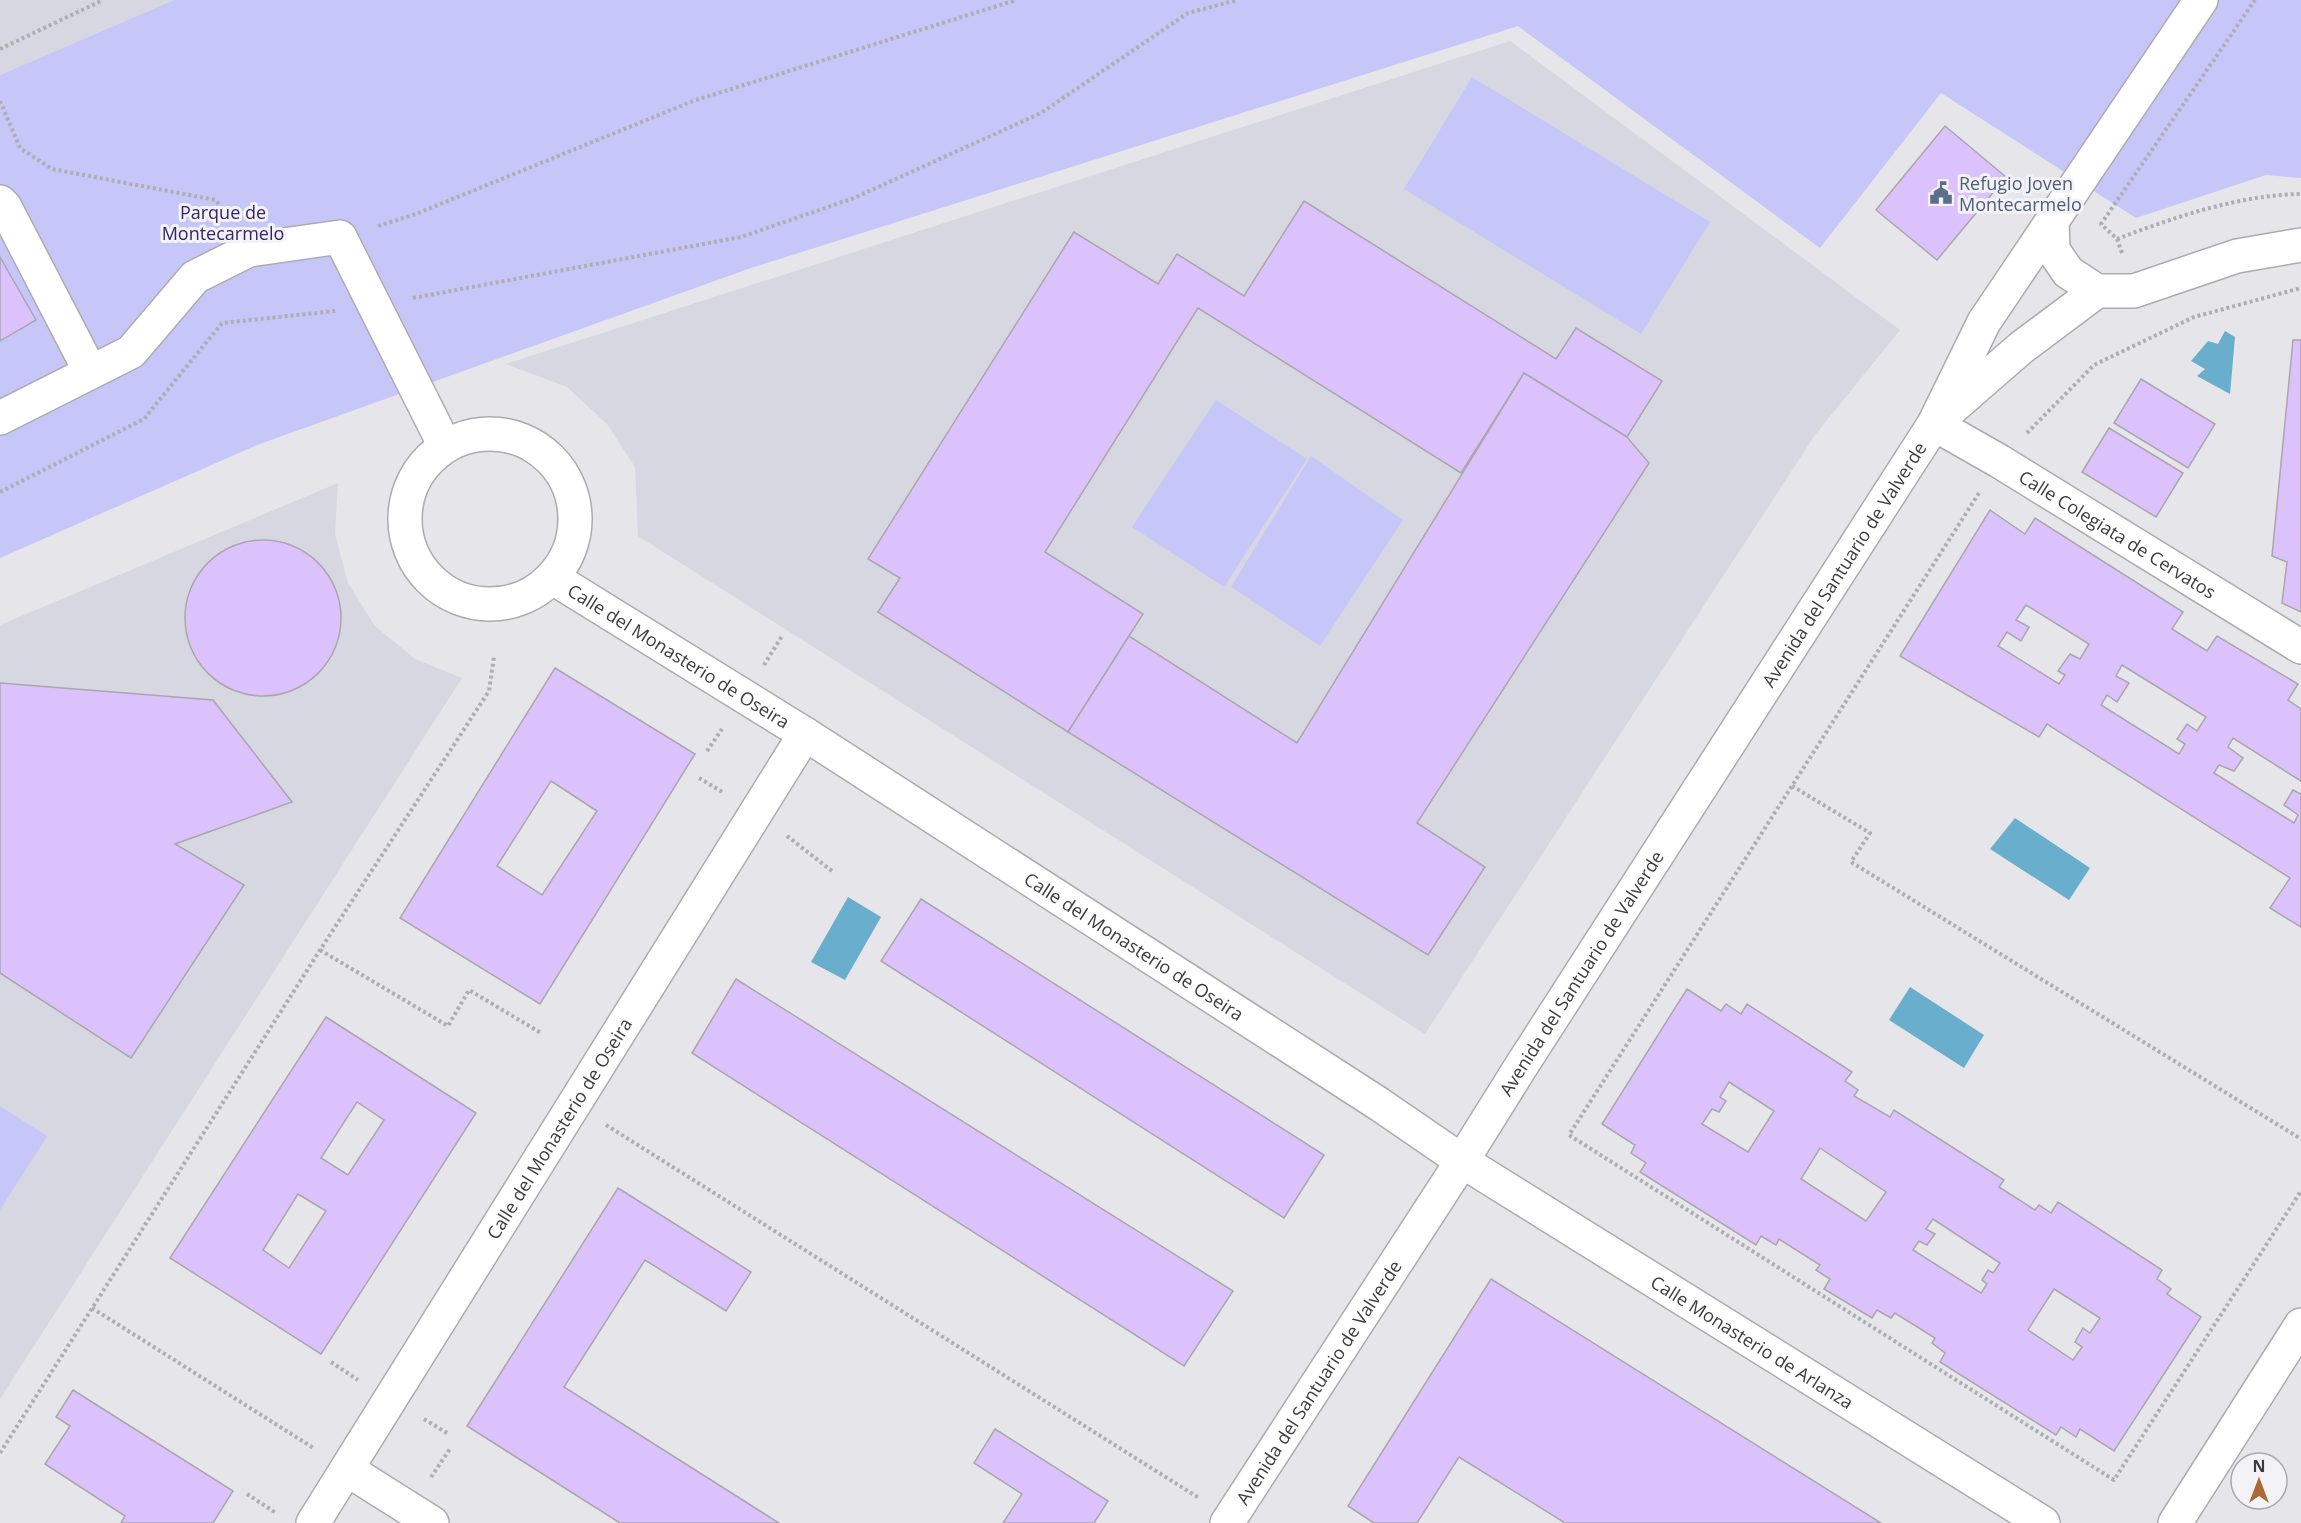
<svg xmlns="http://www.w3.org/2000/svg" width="2301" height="1523" font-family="'Open Sans',sans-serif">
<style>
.built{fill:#d7d7e2}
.green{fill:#c7c6f8}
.water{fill:#69afcd}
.building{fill:#dcc2fc;stroke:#a9a7ab;stroke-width:1.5;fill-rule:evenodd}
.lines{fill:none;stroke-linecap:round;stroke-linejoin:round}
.minor-casing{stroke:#acacb0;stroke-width:36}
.path{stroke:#aeaeb2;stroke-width:4;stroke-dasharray:3 3;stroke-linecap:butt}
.minor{stroke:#fff;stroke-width:33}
.labels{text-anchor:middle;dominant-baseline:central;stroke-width:6;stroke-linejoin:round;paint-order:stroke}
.service-label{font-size:18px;fill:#4e5e75;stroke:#f3f3f7;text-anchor:start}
.park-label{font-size:18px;fill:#31266a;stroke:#f3f3f7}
.street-label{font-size:18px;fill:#3c3c3e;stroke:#f3f3f7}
</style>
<rect width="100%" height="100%" fill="#e5e5ea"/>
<!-- built -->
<g class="built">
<polygon points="0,0 174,0 0,75"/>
<polygon points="1510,41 1900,330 1815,435 1425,1034 638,536 635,467 607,424 567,387 506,364"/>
<polygon points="338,483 335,534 348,583 375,626 415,659 462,678 0,1399 0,625"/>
</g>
<!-- green -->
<g class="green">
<polygon points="174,0 2301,0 2301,178 2266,175 2136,218 1941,93 1820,248 1518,26 751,268 257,445 0,558 0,75"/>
<polygon points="1472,77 1710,222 1641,334 1404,189"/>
<polygon points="1216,400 1307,459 1224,587 1132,527"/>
<polygon points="1311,456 1403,520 1320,646 1231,587"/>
<polygon points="0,1106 47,1136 0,1210"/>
</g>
<!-- water -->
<g class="water">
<polygon points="2225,331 2235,337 2230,394 2197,376 2205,369 2191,361 2208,341 2218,344"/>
<polygon points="2015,818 2090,868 2069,900 1990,849"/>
<polygon points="848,897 881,917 845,980 811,962"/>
<polygon points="1910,987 1984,1035 1964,1068 1889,1020"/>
</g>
<!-- building -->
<g class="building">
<polygon points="1945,126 2006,177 1937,260 1876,210"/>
<polygon points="1304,201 1556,359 1576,328 1662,381 1627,437 1524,373 1461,473 1198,308 1045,552 1143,614 1068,732 878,612 900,578 868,559 1074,232 1158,284 1177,254 1244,296"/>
<polygon points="0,257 36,320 0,341"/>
<polygon points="2293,340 2301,340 2301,612 2282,603 2287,562 2272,556"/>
<polygon points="1524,373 1627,437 1649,463 1417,823 1485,867 1428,955 1068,732 1129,636 1297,743"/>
<polygon points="2141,379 2215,424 2188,468 2114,423"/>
<polygon points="2109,428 2183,473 2156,517 2082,472"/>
<path d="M1990,510L2025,534L2035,518L2183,612L2172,629L2207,651L2217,636L2298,684L2288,700L2301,709V781L2233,738L2228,747L2243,758L2234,771L2219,765L2214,773L2294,823L2298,815L2284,805L2293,790L2301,794V927L2270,908L2290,878L2047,724L2039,737L1900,656ZM2026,605L2089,644L2080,659L2070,654L2058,671L2065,675L2059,684L1998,646L2007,632L2021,641L2029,627L2016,620ZM2122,665L2206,717L2197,731L2187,724L2177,739L2185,744L2179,754L2101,705L2107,695L2117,702L2129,683L2116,676Z"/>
<circle cx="263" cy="618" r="78"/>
<path d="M555,668L695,754L540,1004L400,918ZM551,781L597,811L542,895L497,866Z"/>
<polygon points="0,683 213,700 292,802 175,844 244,885 131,1058 0,973"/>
<polygon points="921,899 1324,1155 1284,1218 881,961"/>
<polygon points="736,979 1233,1291 1184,1366 692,1053"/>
<path d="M1687,989L1721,1011L1726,1004L1741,1014L1747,1004L1852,1072L1845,1081L1858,1090L1854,1096L1890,1117L1894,1110L2004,1180L1999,1187L2035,1210L2039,1205L2051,1213L2058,1202L2162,1270L2157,1279L2171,1289L2167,1294L2201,1317L2114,1451L2080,1429L2076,1437L2061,1427L2056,1435L1940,1362L1945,1353L1932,1343L1935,1338L1895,1313L1891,1318L1877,1310L1872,1318L1824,1289L1830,1279L1816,1270L1820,1265L1779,1239L1776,1245L1761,1236L1756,1245L1640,1172L1646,1163L1631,1153L1635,1145L1602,1124ZM1729,1082L1774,1111L1748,1152L1702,1124L1712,1109L1719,1112L1726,1101L1720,1097ZM1820,1148L1886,1192L1866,1221L1801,1179ZM1933,1219L2000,1263L1993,1273L1988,1270L1982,1280L1987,1284L1981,1293L1913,1250L1919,1241L1927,1245L1935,1234L1926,1229ZM2054,1289L2100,1318L2090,1333L2083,1328L2075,1342L2082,1347L2073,1360L2028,1330Z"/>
<path d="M326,1017L476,1113L321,1354L170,1258ZM357,1102L384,1120L348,1175L321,1158ZM298,1194L326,1211L289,1268L263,1250Z"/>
<polygon points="618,1188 751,1272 726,1311 645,1260 564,1387 779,1523 620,1523 467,1426"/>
<polygon points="1491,1279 1881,1523 1565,1523 1459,1457 1417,1523 1374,1523 1348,1506"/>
<polygon points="73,1390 233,1491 213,1523 121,1523 125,1516 45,1464 70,1426 56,1417"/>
<polygon points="995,1429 1108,1501 1094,1523 1003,1523 1022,1494 974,1463"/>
</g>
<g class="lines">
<!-- minor casing -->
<g class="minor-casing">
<g id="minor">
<polyline points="0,202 5,207 90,371"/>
<polyline points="2052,221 2053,250 2068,272 2097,291"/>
<polyline points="1945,414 2022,347 2097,291 2134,291 2237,256 2301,245"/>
<polyline points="0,418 131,352 195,277 249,250 340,237 445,446"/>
<path id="s1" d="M1934,424L1999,461L2301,647"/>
<circle cx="490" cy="519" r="85"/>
<path id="s2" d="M553,578L805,734L1379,1104L1462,1161L2043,1523"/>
<polyline points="348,1470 432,1523"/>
<path id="s3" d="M313,1523L805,734"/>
<path id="s4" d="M1227,1523L1462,1161L1520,1068L1934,424L1984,322L2201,0"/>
<polyline points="2175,1523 2301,1325"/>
</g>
</g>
<!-- path -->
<g class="path">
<polyline points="0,49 103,0"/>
<polyline points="0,101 20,148 52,169 216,200 228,219"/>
<polyline points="378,226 416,214 693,101 1016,0"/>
<path d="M2117,239C2175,217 2239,195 2301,194"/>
<polyline points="2122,253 2117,239 2101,224 2255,0"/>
<polyline points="413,298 741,237 854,198 1041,113 1188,13 1237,0"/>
<polyline points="2027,433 2094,365 2194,317 2301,288"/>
<polyline points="0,492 144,419 222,323 335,311"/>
<polyline points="1979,493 1569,1135 2114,1480 2301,1191"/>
<polyline points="764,665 782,636"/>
<polyline points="707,751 722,729"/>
<polyline points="699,778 724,793"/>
<polyline points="1792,786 1870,833 1851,862 2301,1139"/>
<polyline points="787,836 832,871"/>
<polyline points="320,950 448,1026 469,990 541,1033"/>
<polyline points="606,1125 1199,1498"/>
<polyline points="92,1308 315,1449"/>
<polyline points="331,1362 358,1380"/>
<polyline points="424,1419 447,1433"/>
<polyline points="0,1453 320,950 489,691 494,657"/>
<polyline points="431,1477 450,1449"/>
<polyline points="247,1494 276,1513"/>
</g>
<!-- minor -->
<use href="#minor" class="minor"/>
</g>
<!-- icons -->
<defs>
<g id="civic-bare" transform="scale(1.8)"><path d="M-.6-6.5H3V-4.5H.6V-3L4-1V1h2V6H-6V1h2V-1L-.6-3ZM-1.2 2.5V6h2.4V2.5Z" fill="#5c6f8a" stroke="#f3f3f7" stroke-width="2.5" paint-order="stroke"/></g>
</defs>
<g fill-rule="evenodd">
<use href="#civic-bare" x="1941" y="193"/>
</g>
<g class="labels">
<!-- service labels -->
<g class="service-label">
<text x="1959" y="183">Refugio Joven<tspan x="1959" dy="21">Montecarmelo</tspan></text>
</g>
<!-- park labels -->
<g class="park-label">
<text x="223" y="212">Parque de<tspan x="223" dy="21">Montecarmelo</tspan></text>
</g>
<!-- street labels -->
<g class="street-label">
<text stroke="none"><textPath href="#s1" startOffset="214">Calle Colegiata de Cervatos</textPath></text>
<text stroke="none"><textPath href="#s4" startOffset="1140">Avenida del Santuario de Valverde</textPath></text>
<text stroke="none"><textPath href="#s2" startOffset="148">Calle del Monasterio de Oseira</textPath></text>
<text stroke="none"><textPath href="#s2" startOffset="688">Calle del Monasterio de Oseira</textPath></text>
<text stroke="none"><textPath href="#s4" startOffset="654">Avenida del Santuario de Valverde</textPath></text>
<text stroke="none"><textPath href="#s3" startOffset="465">Calle del Monasterio de Oseira</textPath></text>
<text stroke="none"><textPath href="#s2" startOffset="1422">Calle Monasterio de Arlanza</textPath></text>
<text stroke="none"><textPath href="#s4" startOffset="168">Avenida del Santuario de Valverde</textPath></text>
</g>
</g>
<!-- north arrow -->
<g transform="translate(2259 1481)"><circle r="28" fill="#f3f3f7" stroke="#aaaaad" stroke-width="1.5"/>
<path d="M0-4.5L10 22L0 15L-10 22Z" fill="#ac6a36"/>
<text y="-9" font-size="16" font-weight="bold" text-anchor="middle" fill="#3c3c3e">N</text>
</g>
</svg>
